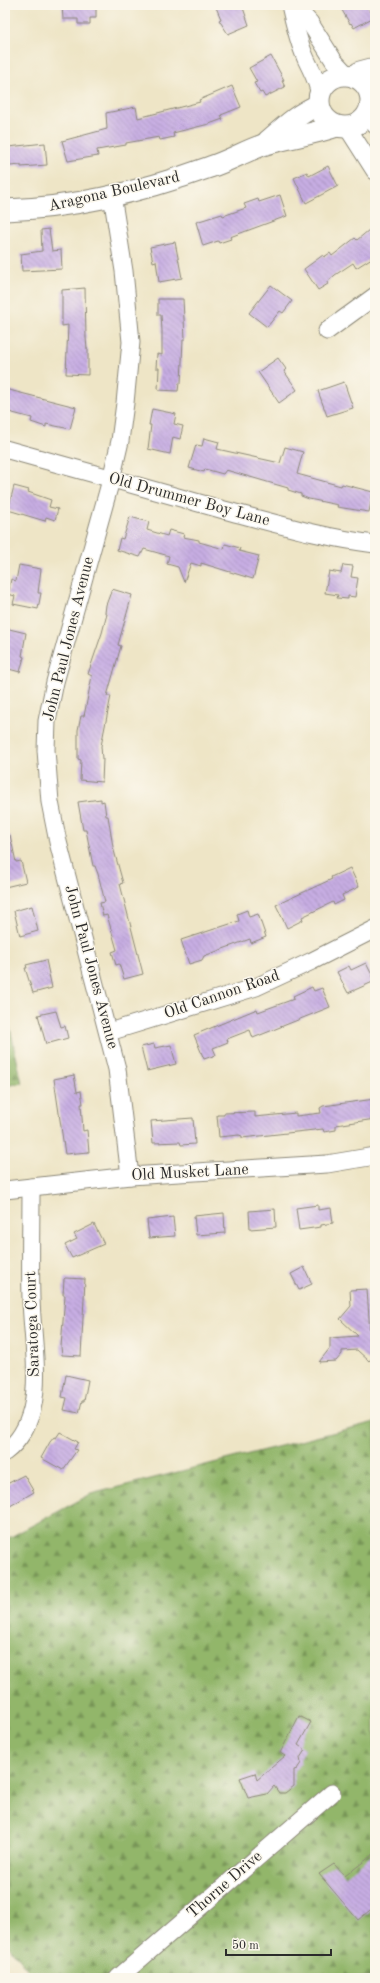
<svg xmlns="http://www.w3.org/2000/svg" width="380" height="1983" font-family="'Old Standard TT',serif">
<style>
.forest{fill:url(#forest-firs);stroke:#5e704a}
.building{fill:url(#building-back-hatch)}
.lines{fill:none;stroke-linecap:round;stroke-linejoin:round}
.minor-casing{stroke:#8c8878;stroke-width:19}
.tertiary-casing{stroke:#8c8878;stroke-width:23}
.minor{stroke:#fff;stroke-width:17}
.tertiary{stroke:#fff;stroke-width:21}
.labels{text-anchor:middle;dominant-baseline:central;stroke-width:3;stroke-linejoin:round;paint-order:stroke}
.street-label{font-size:16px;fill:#2b2b2b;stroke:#fbf7ec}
</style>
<defs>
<pattern id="forest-firs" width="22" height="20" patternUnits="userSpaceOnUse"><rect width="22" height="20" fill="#92b66a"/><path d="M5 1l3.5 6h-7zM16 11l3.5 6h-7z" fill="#779457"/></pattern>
<pattern id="building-back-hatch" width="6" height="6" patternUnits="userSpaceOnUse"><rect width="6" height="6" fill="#c7ade3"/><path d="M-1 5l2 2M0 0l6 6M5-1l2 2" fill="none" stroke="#a28db8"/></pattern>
</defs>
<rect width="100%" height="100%" fill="#fbf7ec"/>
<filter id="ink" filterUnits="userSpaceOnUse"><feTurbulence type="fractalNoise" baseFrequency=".025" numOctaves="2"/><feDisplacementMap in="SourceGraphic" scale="8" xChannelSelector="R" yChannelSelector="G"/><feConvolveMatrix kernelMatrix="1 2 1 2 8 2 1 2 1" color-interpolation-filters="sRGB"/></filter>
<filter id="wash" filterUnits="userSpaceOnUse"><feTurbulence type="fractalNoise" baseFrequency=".012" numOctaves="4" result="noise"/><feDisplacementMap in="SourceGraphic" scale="16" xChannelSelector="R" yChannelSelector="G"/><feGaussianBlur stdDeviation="0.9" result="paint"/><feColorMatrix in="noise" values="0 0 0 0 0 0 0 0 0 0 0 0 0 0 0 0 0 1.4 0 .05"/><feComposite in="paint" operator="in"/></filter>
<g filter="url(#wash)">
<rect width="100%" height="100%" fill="#eee5c6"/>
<!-- forest -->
<g class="forest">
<polygon points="5,1005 22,1083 5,1086"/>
<polygon points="375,1422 375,1978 34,1978 5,1941 5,1540 91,1494"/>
</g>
<g id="blocks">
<!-- building -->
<g class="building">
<polygon points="62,5 96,5 96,18 90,18 90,24 78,24 78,19 63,19"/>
<polygon points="215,5 242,5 249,25 228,34 219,20 221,19"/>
<polygon points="339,5 367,5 374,17 354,28 351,23 350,24"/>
<polygon points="271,56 284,80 282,81 285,87 265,97 262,92 260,93 254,83 257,82 249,68"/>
<polygon points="232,86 241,107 221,115 223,119 209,124 173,133 174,137 160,140 159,137 126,143 126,145 97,150 98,156 68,161 62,141 107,129 106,113 136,107 138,118 200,102 199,100"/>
<polygon points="45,143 47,165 21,167 21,165 10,166 8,147"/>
<polygon points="328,166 338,186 306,203 294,178 307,172 309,176"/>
<polygon points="280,195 287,216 230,237 231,239 219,243 218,241 203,246 196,222 222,214 223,216 246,208 244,204 258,199 259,202"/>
<polygon points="49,229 52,251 61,250 62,269 22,271 21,254 42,251 41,230"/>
<polygon points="369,230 375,237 375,256 356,268 353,263 335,275 327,282 328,284 318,290 304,269 323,255 324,257 330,253 332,256 355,238 357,240"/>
<polygon points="175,242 182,278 159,282 156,261 153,262 150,247"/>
<polygon points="271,285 292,301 283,313 280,311 267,327 249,313"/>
<polygon points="85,288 86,338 87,349 88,349 88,375 66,374 68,325 62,326 62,290"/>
<polygon points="158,299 183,299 185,339 183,339 181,383 179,383 178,391 158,390 159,368 156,368 157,354 162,355 162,331 161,315 158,315"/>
<polygon points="278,358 286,369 284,371 297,390 279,403 258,372"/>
<polygon points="344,382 353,408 327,416 318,391"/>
<polygon points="5,389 76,407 70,429 46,424 46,427 31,422 32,418 5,411"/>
<polygon points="152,409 176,414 174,424 183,426 180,439 173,437 170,454 148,449 151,425 149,425"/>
<polygon points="204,438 219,442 217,449 280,463 285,447 303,452 297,474 341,486 342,484 373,492 369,512 337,507 338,505 309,499 301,496 301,494 288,490 288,488 226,470 223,474 205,469 204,472 189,468 196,445 202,446"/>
<polygon points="14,486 29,490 28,492 51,500 49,507 58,509 55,520 46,517 45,521 8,510"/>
<polygon points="130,517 149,522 147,530 167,536 169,530 184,534 183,537 199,540 199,542 224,549 225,544 240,548 239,551 259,556 253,579 201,563 201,566 191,563 184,582 178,567 167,564 169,556 144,549 140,557 117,550 120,538 123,539"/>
<polygon points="19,565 41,569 38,593 41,593 38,609 13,604 15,596 8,594 11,579 16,581"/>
<polygon points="343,565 353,566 351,577 358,578 355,597 348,596 348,599 337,598 338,595 325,593 329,571 341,573"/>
<polygon points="112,589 132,595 118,645 121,646 107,696 111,696 101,746 102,759 103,759 102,782 80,780 81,760 78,759 78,730 81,716 84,716 92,676 88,674 102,633 107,614 105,613 106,605"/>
<polygon points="5,628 26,633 22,656 24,657 20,672 5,668"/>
<polygon points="101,799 101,802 104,801 106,816 108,816 113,847 123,883 120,884 143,974 124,979 119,964 116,965 112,952 117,950 107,915 103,916 100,903 105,902 98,874 95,866 93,866 86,830 83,830 78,802"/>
<polygon points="10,835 16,862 21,861 26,882 5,887 5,836"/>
<polygon points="350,868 359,887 342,895 344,900 334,905 333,902 302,917 303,920 287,928 276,905 332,879 331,877"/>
<polygon points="32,906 38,931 20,936 14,911"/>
<polygon points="247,910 249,917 258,914 266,937 251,943 250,939 204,956 202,960 189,964 181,940 239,921 237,914"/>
<polygon points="46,960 52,988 33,993 25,968 27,968 26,965"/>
<polygon points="366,963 375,981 348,993 337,972 349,966 351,970"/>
<polygon points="312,987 314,991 322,988 330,1007 253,1038 250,1030 227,1039 228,1042 213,1048 216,1055 204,1059 194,1035 257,1009 258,1012 294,999 293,996"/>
<polygon points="56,1011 61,1027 65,1026 68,1038 46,1044 38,1015"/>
<polygon points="154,1044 155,1048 171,1045 176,1064 147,1071 141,1047"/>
<polygon points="74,1075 77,1092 81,1091 83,1104 81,1104 83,1131 87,1130 89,1152 65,1154 54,1079"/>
<polygon points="375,1099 375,1119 336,1125 336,1130 324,1132 323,1129 242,1138 242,1136 239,1135 219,1137 217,1115 224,1115 224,1113 255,1112 255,1117 296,1113 296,1116 321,1113 320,1108 323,1106"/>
<polygon points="193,1118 195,1144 181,1145 180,1142 153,1143 151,1121"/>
<polygon points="318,1205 318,1210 331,1208 333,1223 321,1225 321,1227 299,1230 296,1208"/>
<polygon points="275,1209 276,1227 250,1229 249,1211"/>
<polygon points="224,1213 225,1233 196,1235 194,1216"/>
<polygon points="173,1217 175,1236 149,1238 147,1220"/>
<polygon points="94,1224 104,1244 72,1258 65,1245 77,1239 74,1234"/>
<polygon points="304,1267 312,1284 299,1290 291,1274"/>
<polygon points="65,1278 85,1279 81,1356 62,1355 61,1347 65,1295 63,1295 64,1279"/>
<polygon points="367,1289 370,1333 375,1325 375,1355 369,1361 357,1350 342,1351 342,1354 336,1361 319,1362 330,1348 330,1338 358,1336 340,1319 351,1306 350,1290"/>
<polygon points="66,1375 88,1380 84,1401 82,1401 79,1413 64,1410 67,1398 62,1397"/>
<polygon points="60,1432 78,1442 74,1449 77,1450 63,1470 41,1458 50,1442 54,1437 56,1438"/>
<polygon points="24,1475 34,1492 5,1509 5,1485"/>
<polygon points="299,1716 311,1722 298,1745 305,1750 300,1758 301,1763 297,1769 294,1770 294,1786 285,1793 279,1793 274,1786 267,1794 248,1798 240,1778 255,1773 257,1780 285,1756 280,1753"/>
<polygon points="375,1853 375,1906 358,1920 319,1874 334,1864 345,1876"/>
</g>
</g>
</g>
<g filter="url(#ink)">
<use href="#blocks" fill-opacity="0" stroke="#8c8878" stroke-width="1"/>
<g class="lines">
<!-- minor casing -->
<g class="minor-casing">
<g id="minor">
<path d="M290,5C294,23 298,41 306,59C312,72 318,81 320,96"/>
<polyline points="294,5 310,23 334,61 347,75"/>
<polyline points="369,111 375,125"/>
<polyline points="347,127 375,171"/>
<polyline points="112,195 124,271 131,342 125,403 120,441 111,480 55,682 47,721 46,750 50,802 58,842 117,1069 130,1176"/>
<polyline points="327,331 375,296"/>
<path d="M5,449C78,470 151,490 224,510C274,523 324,538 375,544"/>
<polyline points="109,1032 256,987 312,961 375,929"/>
<polyline points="5,1190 130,1176 327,1164 375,1156"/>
<path d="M5,1452C19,1442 28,1425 32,1409C40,1376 32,1334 31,1299C30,1262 31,1224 31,1187"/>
<polyline points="118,1978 332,1793"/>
</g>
</g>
<!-- tertiary casing -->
<g class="tertiary-casing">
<g id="tertiary">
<circle cx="345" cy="101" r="26"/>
<polyline points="355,77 360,72 375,68"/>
<path d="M268,141C283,128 300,112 319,105"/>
<path d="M5,210C75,208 144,191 210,167C229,161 247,150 266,144C290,137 315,134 337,126"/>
</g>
</g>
<!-- minor -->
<use href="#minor" class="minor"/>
<!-- tertiary -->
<use href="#tertiary" class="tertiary"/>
</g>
</g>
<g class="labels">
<!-- street labels -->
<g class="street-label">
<text transform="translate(114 192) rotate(-13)">Aragona Boulevard</text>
<text transform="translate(189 500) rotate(15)">Old Drummer Boy Lane</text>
<text transform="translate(69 639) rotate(-76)">John Paul Jones Avenue</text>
<text transform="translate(91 967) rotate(75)">John Paul Jones Avenue</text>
<text transform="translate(222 995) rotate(-19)">Old Cannon Road</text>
<text transform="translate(190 1173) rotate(-3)">Old Musket Lane</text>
<text transform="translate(33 1324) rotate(-92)">Saratoga Court</text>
<text transform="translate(225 1885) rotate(-41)">Thorne Drive</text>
</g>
</g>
<!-- margin -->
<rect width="380" height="1983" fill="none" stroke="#fbf7ec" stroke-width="20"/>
<!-- scale -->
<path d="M226 1949v6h105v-6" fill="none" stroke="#2b2b2b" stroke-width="2"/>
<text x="232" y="1949" font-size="12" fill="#2b2b2b" stroke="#fbf7ec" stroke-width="3" paint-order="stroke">50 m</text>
</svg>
